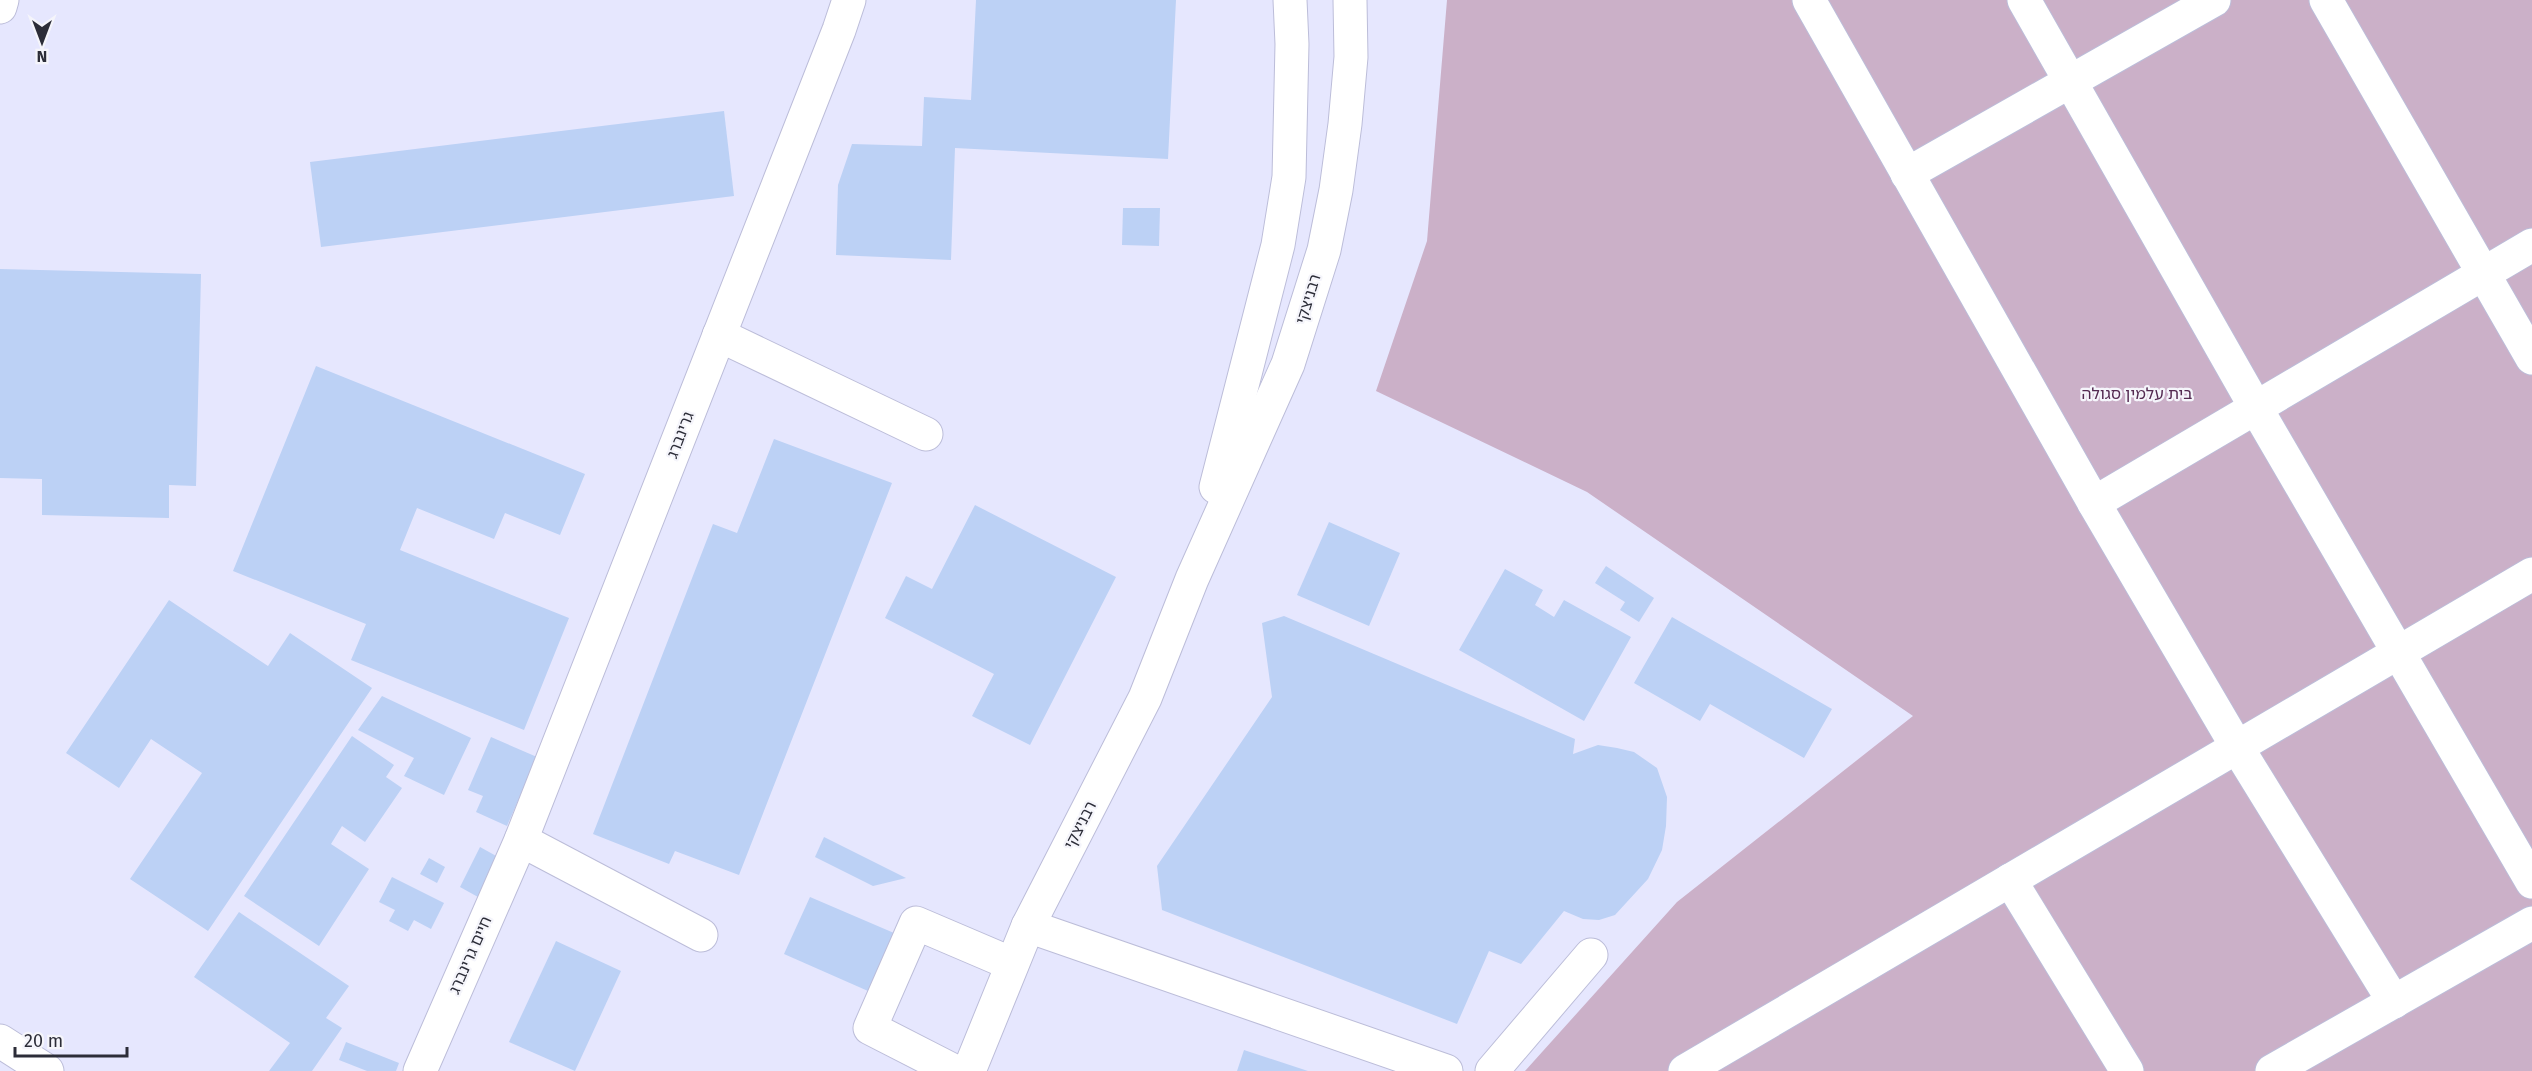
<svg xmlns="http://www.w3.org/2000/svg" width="2532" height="1071" font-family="'Fira Sans','Noto Sans Hebrew',sans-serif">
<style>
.green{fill:#cbb0c8}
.building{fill:#bcd1f5}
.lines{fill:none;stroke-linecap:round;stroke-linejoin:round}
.minor-casing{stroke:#bcbdd9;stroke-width:35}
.minor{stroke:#fff;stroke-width:33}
.labels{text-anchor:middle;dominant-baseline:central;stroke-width:4.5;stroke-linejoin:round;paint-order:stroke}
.street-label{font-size:16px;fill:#2c2d38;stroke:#f5f5fb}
.park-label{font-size:16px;fill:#542a51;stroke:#f5f5fb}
</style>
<rect width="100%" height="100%" fill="#e6e7fe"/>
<!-- green -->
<polygon class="green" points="1447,0 2532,0 2532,1071 1525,1071 1677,902 1913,716 1587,492 1376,391 1427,241"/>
<!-- building -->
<g class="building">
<polygon points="976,0 1176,0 1168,159 955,148 951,260 836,255 838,185 852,144 922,146 924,97 971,100"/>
<polygon points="724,111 734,196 321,247 310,162"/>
<polygon points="1123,208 1160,208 1159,246 1122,245"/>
<polygon points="0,269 201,274 196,486 169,485 169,518 42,515 42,479 0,478"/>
<polygon points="316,366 585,474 560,535 505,513 494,539 417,508 400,550 569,618 524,730 351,660 366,624 233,571"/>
<polygon points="774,439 892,483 739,875 675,851 669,864 593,834 713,524 737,533"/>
<polygon points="975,505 1116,577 1030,745 972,716 994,674 885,618 906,576 932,589"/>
<polygon points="1329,522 1400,553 1369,626 1297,595"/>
<polygon points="1606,566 1654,598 1639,622 1620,610 1625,602 1595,583"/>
<polygon points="1505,569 1543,590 1535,605 1554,617 1564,600 1631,637 1584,721 1459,650"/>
<polygon points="169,600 268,666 290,633 372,688 208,931 130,879 202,773 151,739 119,788 66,753"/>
<polygon points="1284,616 1575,739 1573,754 1598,745 1617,748 1634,752 1657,768 1667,797 1666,826 1662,850 1648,879 1615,915 1599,920 1583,919 1564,911 1521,964 1489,951 1457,1024 1162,910 1157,866 1272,697 1262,623"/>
<polygon points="1672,617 1832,709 1804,758 1710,704 1700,721 1634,683"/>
<polygon points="382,696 471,738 444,795 404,776 414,758 358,730"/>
<polygon points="352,736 394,765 386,777 402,788 365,842 342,826 331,844 369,869 319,946 244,896"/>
<polygon points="491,737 537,757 507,826 476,812 483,796 468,790"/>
<polygon points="824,837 906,878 873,886 815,857"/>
<polygon points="480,847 498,857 478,897 460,887"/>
<polygon points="429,858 445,867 437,883 420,874"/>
<polygon points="392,877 444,903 431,929 414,920 408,931 389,921 395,910 379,902"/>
<polygon points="810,897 894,933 868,991 784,954"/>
<polygon points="239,912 349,986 326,1018 342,1028 312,1071 269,1071 290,1043 194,977"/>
<polygon points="556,941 621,971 575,1071 509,1042"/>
<polygon points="346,1042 399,1063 396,1071 367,1071 339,1060"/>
<polygon points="1244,1050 1308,1071 1237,1071"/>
</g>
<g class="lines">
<!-- minor casing -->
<g class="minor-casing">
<g id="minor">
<polyline points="1809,0 2094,503 2237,747 2394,1002"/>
<polyline points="2024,0 2256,408 2532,882"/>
<polyline points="2326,0 2532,358"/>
<polyline points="0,7 2,0"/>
<polyline points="1907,174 2214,0"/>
<polyline points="719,335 926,434"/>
<polyline points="1216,487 1278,245 1289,177 1292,44 1290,0"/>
<polyline points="2094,503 2532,245"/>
<polyline points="521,840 701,935"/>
<polyline points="2010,880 2127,1071"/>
<polyline points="1028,926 1446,1071"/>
<polyline points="0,1041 47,1071"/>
<polyline points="420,1071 521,840 839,30 849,0"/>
<polyline points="954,1071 870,1028 916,923 1012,964"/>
<polyline points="969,1071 1028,926 1145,698 1192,579 1288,364 1324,250 1336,190 1345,124 1351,57 1350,0"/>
<polyline points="1492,1071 1591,955"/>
<polyline points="1685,1071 2532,574"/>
<polyline points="2272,1071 2532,923"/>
</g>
</g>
<!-- minor -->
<use href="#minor" class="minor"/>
</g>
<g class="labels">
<!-- street labels -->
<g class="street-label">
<text transform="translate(1308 299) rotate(-73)">רבניצקי</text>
<text transform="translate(680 435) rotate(-69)">גרינברג</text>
<text transform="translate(1080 825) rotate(-63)">רבניצקי</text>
<text transform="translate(470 955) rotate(-66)">חיים גרינברג</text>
</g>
<!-- park labels -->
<g class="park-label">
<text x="2137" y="393">בית עלמין סגולה</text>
</g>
</g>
<!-- north arrow -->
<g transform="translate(42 42) rotate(180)" stroke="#f5f5fb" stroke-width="4.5" paint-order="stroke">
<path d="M0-4.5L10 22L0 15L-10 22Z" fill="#2c2d38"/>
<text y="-9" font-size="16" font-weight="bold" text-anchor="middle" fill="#2c2d38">N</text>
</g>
<!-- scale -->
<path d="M15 1047v9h112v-9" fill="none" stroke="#2c2d38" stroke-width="3"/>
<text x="24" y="1047" font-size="18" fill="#2c2d38" stroke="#f5f5fb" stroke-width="4.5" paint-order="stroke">20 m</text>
</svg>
